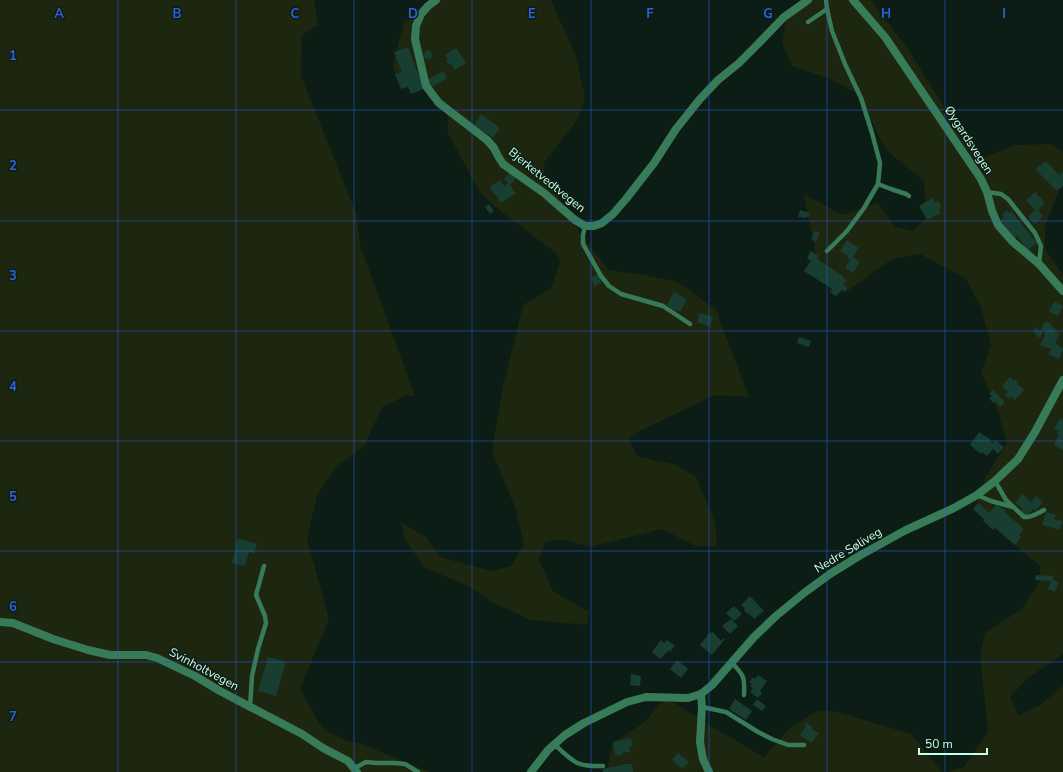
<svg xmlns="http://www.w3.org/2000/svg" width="1063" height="772" font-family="'Nunito Sans',sans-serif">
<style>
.green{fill:#1d260f}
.building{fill:#183d31}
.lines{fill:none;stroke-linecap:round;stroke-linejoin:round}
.service{stroke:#387b59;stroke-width:4.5}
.minor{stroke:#387b59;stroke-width:8}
.grid{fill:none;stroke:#2e60da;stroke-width:1;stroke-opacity:0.55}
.labels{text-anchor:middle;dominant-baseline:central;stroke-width:3;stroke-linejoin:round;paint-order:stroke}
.street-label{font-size:12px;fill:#c9fee7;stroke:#0c1d16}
.grid-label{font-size:13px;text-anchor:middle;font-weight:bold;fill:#2e60da;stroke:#0c1d16;stroke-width:3;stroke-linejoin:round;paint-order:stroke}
</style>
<rect width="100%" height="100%" fill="#0c1d16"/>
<!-- green -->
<g class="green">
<polygon points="0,0 314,0 318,25 302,35 301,76 356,213 361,248 415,396 407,395 382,407 365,445 337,466 317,495 307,539 329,619 300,689 319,723 329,732 347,741 359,743 430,772 0,772"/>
<polygon points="436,0 551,0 576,56 585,97 579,117 544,163 545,178 561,201 582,236 609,270 644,275 678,282 716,310 749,397 717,395 708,398 638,432 629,439 637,456 676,465 696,477 714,520 716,530 717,546 696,546 662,529 590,547 562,539 545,542 539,560 553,591 589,612 587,625 531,620 494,603 468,586 425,568 405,540 401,522 426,537 440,557 491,571 511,566 524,544 516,510 492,451 503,386 523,305 552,287 560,261 556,253 499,210 480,193 448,133 447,107 435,90 395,75 393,64 404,22"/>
<polygon points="809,0 871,0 908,49 966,142 981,158 1016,145 1052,144 1063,152 1063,179 1045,227 1045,249 1063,274 1063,654 1028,678 1010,697 1018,715 1040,705 1063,686 1063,772 946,772 964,767 988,732 980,655 985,633 1022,609 1040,581 1040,566 1005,537 977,502 985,478 1007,443 998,410 981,373 991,345 980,305 965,278 920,254 892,259 849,290 835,282 817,260 804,194 842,215 877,203 895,227 912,231 926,218 924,181 886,150 858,94 828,78 792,66 782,43 786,19"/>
<polygon points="665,697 714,728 764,757 789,729 819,710 837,712 911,734 942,772 607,772 612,744 646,721"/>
</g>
<!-- building -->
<g class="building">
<polygon points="408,47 424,89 411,94 408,87 401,89 395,74 402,72 394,52"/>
<polygon points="456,48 466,63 455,70 451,64 449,65 446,60 448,59 445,55"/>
<polygon points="429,50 429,51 431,51 432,58 425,59 424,52 425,52 425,51"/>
<polygon points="443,71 447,78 430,88 426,81"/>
<polygon points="481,114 500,128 493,138 474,125"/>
<polygon points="514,148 521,151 517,159 510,155"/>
<polygon points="1046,161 1059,175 1062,172 1063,173 1063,186 1057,191 1036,170 1037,169 1036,168 1039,165 1040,166"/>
<polygon points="510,172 516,178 510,185 516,193 501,203 495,194 494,195 490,187 500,180 504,186 508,183 504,179"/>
<polygon points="1035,192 1045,203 1038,210 1043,216 1035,224 1028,217 1035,210 1026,200"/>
<polygon points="933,198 935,202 938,201 941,207 939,209 941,213 927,220 919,206"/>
<polygon points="489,204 494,211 490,214 485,207"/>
<polygon points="800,210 810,213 809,217 806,217 806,218 798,217"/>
<polygon points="1007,210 1009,213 1011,211 1037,243 1028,250 1017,236 1014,239 1000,221 1004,217 1002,214"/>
<polygon points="815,231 820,233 816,242 811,239"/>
<polygon points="847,240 859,248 853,257 860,262 853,273 845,268 850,260 847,258 848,256 840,251"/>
<polygon points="811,251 819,256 817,258 820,260 820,261 843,276 842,277 847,280 843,285 848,288 845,292 842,290 836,296 830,292 832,289 804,271 811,261 807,258"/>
<polygon points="598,274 601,283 594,286 591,277"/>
<polygon points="674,292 687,299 680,312 670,308 670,307 667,305"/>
<polygon points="1054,301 1063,306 1058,316 1049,312"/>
<polygon points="700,313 713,317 710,327 697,322"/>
<polygon points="1045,321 1052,324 1051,326 1056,329 1055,331 1060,334 1055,343 1058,344 1058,345 1063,348 1063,350 1059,359 1048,354 1051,349 1040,345 1045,335 1044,334 1045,331 1041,329"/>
<polygon points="1035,327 1038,328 1037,329 1043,332 1040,338 1037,336 1037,335 1035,334 1034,331"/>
<polygon points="799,337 811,341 809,347 797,343"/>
<polygon points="1010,377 1014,381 1015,379 1018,382 1017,384 1024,390 1015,400 1011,396 1009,399 1005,395 1008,392 1002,386"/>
<polygon points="993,390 1005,402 1000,407 995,401 994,403 989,399 992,396 989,394"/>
<polygon points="1060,418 1063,420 1063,450 1054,445 1059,434 1057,434 1058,431 1054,429"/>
<polygon points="979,432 991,440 990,442 993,443 995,440 1004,447 998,454 993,449 987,456 982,452 981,454 970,445"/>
<polygon points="1022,494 1031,502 1036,496 1043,502 1035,511 1033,509 1027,516 1021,511 1023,509 1015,503"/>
<polygon points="978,503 989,513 997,504 1000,508 1001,507 1006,511 1005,512 1024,529 1019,535 1021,537 1015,545 995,528 993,530 983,521 984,519 973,509"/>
<polygon points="1046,512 1056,515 1054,519 1063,521 1060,530 1042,525"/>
<polygon points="238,538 257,544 254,554 249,552 245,566 232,563"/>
<polygon points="1036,575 1053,576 1053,580 1059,582 1055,592 1048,589 1051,581 1035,580"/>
<polygon points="750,596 764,611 754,619 748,613 747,614 744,610 745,609 741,605"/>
<polygon points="734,606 742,614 734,621 726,613"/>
<polygon points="731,619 738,626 730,634 722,626"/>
<polygon points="710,632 712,633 713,632 721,641 723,638 725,639 712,655 700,645"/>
<polygon points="661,640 664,643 667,640 675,646 670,652 669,650 660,659 652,652"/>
<polygon points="268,657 286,662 276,696 258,691"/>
<polygon points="677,660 688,669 681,678 670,669"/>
<polygon points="631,674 641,676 640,686 630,685"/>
<polygon points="758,675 767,681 760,691 762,693 758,698 750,692 753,688 750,686 752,684 749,682 753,677 755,679"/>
<polygon points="735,699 752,711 746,720 729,709"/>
<polygon points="757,699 766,706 762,711 753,705"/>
<polygon points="806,722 813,728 812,729 819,733 811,743 800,735 806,726 805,725"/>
<polygon points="631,738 633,746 629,747 630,752 622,753 622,755 617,756 617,754 615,755 613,742"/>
<polygon points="678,753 689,762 682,769 672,760"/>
<polygon points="626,764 632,764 633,772 603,772 602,769"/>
</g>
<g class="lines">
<!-- service -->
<g class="service">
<polyline points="826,0 827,9 832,31 845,64 861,98 872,133 880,163 878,184 864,208 847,231 827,251"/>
<polyline points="808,22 827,9"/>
<polyline points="878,184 891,189 906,194 909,196"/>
<polyline points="987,192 1001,194 1008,199 1035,233 1041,246 1039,264"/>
<polyline points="585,226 583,235 583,244 601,276 609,286 621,294 663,306 690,324"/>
<path d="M995,481L1006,500L1024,517C1031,518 1038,513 1044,510"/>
<polyline points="977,495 991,501 1013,507"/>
<path d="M731,662C744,675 745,677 744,695"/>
<polyline points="250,707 252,676 258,649 266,623 265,616 256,595 264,566"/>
<polyline points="702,707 726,712 758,732 772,739 788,745 804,745"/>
<path d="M555,745C573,762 577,767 603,766"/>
<polyline points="355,768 366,762 377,763 395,763 405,764 418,772"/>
</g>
<!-- minor -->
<g class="minor">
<polyline points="436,0 428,6 421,14 416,26 415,39 426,86 439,103 487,140 494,148 498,156 503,164 544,193 575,220 585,226 594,226 602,223 613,214 626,199 654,163 676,129 700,99 718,80 739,63 754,48 784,17 808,0"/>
<polyline points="853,0 885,37 981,179 987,192 992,211 998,225 1013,242 1039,264 1063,291"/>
<polyline points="0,622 13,623 53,639 88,650 110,655 146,655 157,658 195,676 220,691 302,734 323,748 348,761 357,772"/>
<polyline points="701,694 702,707 700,742 703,759 709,772"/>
<polyline points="531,772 548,750 565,735 584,723 627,702 646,697 688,698 701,694 712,685 754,637 776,616 804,593 830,574 859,556 906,530 954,508 977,495 995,481 1018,459 1035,432 1063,380"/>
</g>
</g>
<!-- grid -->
<path class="grid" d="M118,0V772M236,0V772M354,0V772M472,0V772M591,0V772M709,0V772M827,0V772M945,0V772M0,110H1063M0,221H1063M0,331H1063M0,441H1063M0,551H1063M0,662H1063"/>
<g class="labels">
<!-- street labels -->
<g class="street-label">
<text transform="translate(969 140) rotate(57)">Øygardsvegen</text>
<text transform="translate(547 180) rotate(39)">Bjerketvedtvegen</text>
<text transform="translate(848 550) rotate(-31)">Nedre Søliveg</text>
<text transform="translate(204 669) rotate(28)">Svinholtvegen</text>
</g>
</g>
<g class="grid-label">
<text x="59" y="18">A</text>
<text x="177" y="18">B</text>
<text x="295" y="18">C</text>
<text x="413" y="18">D</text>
<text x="532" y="18">E</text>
<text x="650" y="18">F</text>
<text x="768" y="18">G</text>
<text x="886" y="18">H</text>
<text x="1004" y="18">I</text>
<text x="13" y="60">1</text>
<text x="13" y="170">2</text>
<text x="13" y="280">3</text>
<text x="13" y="391">4</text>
<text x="13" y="501">5</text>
<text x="13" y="611">6</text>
<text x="13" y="721">7</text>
</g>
<!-- scale -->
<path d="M919 748v6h68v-6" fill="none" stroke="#c9fee7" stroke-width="2"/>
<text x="925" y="748" font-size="12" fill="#c9fee7" stroke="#0c1d16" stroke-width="3" paint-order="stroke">50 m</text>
</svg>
